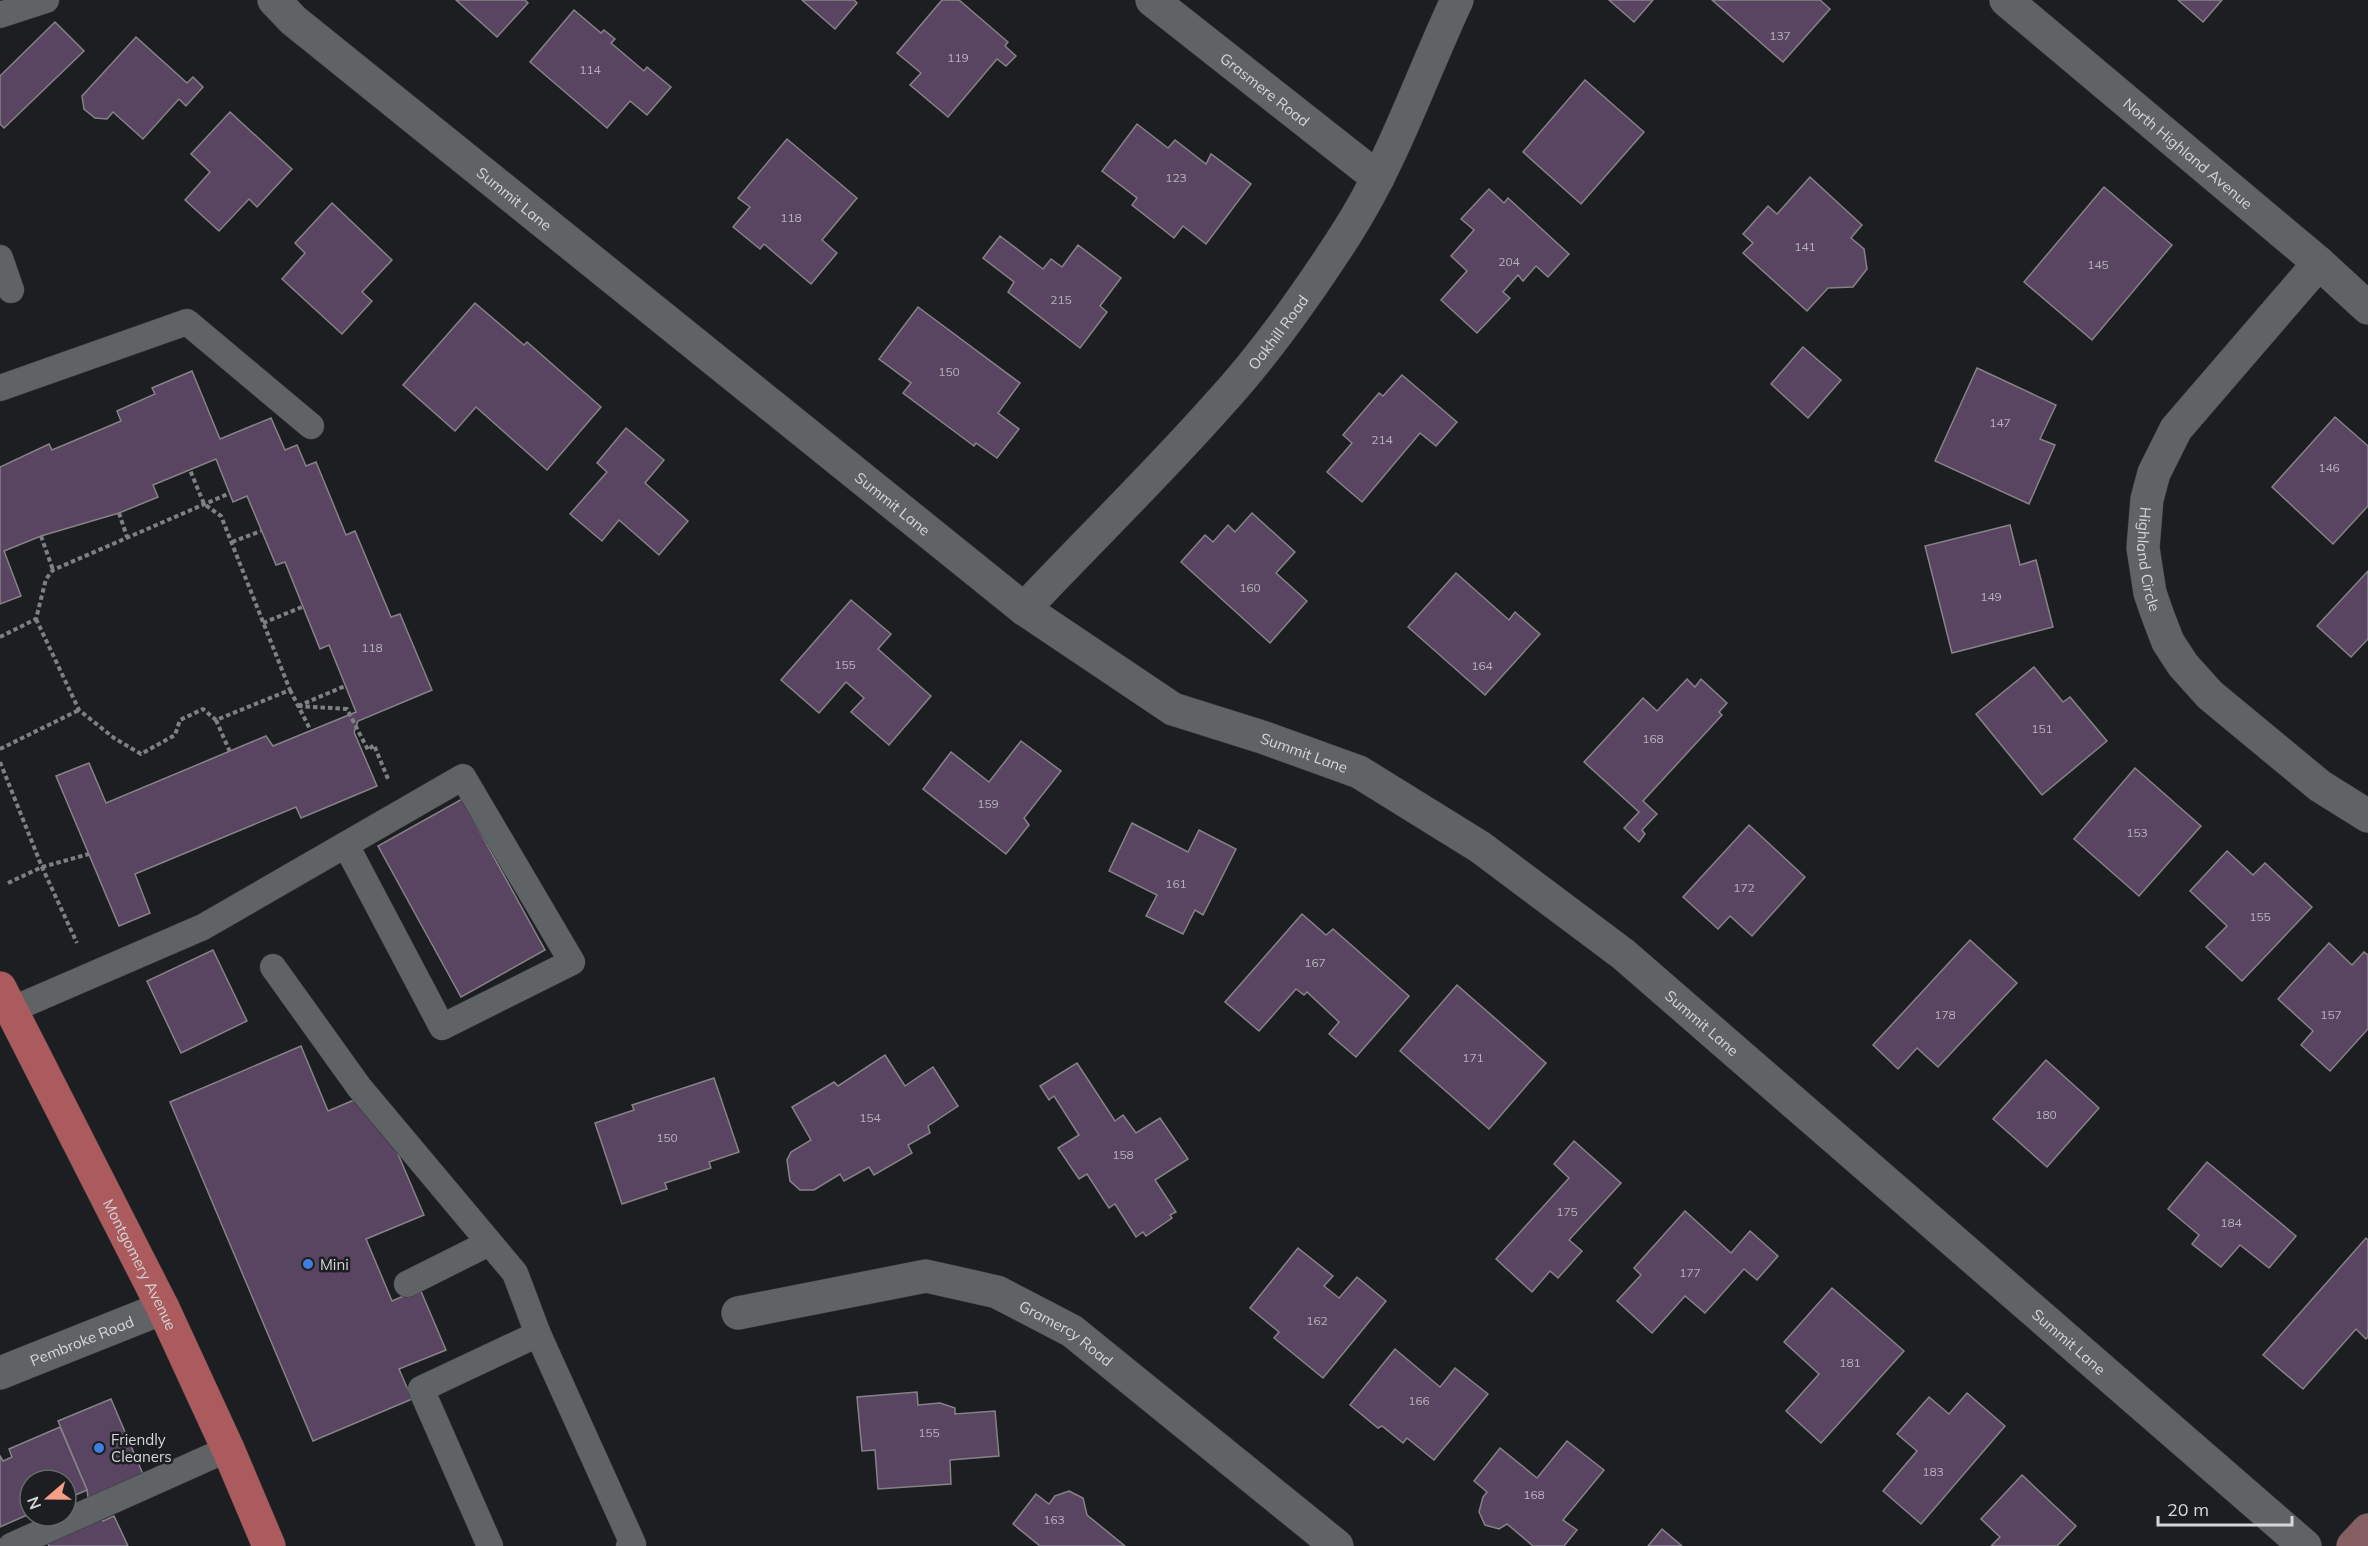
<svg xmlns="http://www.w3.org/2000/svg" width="2368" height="1546" font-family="Mulish,sans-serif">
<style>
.building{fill:#594461;stroke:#868387;stroke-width:1.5}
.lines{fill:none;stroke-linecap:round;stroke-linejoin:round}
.service-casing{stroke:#37393c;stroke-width:27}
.minor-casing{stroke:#37393c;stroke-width:34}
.secondary-casing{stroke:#37393c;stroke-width:34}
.primary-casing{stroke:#37393c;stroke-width:34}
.path{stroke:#7e8082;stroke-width:4;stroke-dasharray:4.5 3;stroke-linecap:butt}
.service{stroke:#606366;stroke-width:26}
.minor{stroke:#606366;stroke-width:33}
.secondary{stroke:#865f62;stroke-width:33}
.primary{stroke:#ab5b5d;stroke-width:33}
.shop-dot{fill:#3f7fe0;stroke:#1c1e21;stroke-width:2}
.labels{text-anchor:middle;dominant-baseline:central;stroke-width:5;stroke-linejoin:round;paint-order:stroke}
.number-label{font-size:12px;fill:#b5b2ba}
.street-label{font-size:15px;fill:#d4d6d8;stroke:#1c1e21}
.poi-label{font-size:15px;fill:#d4d6d8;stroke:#1c1e21;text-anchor:start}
</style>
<rect width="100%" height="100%" fill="#1c1e21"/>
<!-- building -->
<g class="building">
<polygon points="456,0 525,0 528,3 497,37"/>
<polygon points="802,0 854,0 857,3 835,29"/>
<polygon points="942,0 959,0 1008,42 1005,46 1016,56 1006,66 997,59 948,117 910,85 921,73 897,53"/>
<polygon points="1609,0 1653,0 1634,22"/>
<polygon points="1712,0 1820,0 1830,9 1783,62"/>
<polygon points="2178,0 2222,0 2203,22"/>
<polygon points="574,10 601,33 604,30 615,39 611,43 644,71 647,67 671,87 647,115 630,101 607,128 530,62"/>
<polygon points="55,22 84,51 4,128 0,124 0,76"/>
<polygon points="136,37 187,83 193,77 203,87 186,106 179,99 143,139 113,112 107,119 95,118 84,109 82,96"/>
<polygon points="1585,80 1644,132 1581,204 1523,152"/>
<polygon points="230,112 292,169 257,207 249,199 219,231 185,200 210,172 191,154"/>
<polygon points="1137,124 1168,148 1175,140 1206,164 1211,154 1251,184 1206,244 1183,226 1174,238 1132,205 1137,198 1102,171"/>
<polygon points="787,139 857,198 822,240 837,253 811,284 764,244 760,249 733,227 750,207 738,198"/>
<polygon points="1810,177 1862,225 1851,238 1864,249 1867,269 1853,287 1828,288 1807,311 1743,253 1753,243 1743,234 1768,206 1777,214"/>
<polygon points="2104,187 2172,245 2092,340 2024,282"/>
<polygon points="1489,189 1504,203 1508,198 1569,254 1548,277 1536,266 1523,281 1518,275 1503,292 1510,298 1477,333 1441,300 1467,271 1451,256 1474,230 1461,219"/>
<polygon points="332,203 392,260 362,292 372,301 342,334 282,279 305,253 295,243"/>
<polygon points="1000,236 1043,269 1051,259 1062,267 1078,245 1121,278 1100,306 1107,312 1080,348 1008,292 1014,282 983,258"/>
<polygon points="475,303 524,345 527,342 601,407 547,470 476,407 455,431 403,385"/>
<polygon points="918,307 1020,383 998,413 1019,429 997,458 976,443 974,446 903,393 911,383 879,359"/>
<polygon points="1803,347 1841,380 1808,418 1771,384"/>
<polygon points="1977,368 2056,405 2040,439 2055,445 2029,504 1935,461"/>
<polygon points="192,371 220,439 271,418 285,450 297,445 306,466 316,462 346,535 355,531 391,617 400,614 432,690 358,721 354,732 377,786 301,818 296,807 135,874 150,913 119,926 56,776 89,763 106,803 266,736 273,746 356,712 329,645 320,649 285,562 276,565 247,496 233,502 216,459 153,485 158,497 119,513 41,536 4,551 21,596 0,604 0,467 49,444 52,450 121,421 117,411 155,394 152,388"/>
<polygon points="1402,375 1457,422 1436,446 1420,433 1362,502 1327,472 1352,443 1343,435 1379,393 1383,396"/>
<polygon points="2335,417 2368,446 2368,506 2333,544 2272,487"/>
<polygon points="626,428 664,460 645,483 688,521 659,555 619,520 602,541 570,514 607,472 597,463"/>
<polygon points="1252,513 1295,552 1276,573 1307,601 1270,643 1181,562 1205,535 1213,542 1228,525 1235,532"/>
<polygon points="2010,525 2020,565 2036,560 2053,627 1952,653 1925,546"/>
<polygon points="2368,571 2368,639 2351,657 2317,626"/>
<polygon points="1456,573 1509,620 1515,612 1540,634 1485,695 1408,627"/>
<polygon points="851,600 891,634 878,649 931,696 889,745 851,712 864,698 846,682 819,713 781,680"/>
<polygon points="2034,667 2063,702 2070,697 2107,741 2042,795 1976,714"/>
<polygon points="1687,679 1695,687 1701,679 1727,703 1719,712 1722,715 1643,801 1657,814 1642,830 1645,834 1639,842 1624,828 1639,812 1584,762 1643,698 1657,711"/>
<polygon points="1021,741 1061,771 1024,818 1029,825 1006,854 923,789 951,752 989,782"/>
<polygon points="2135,768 2201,826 2139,896 2074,839"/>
<polygon points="462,799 545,950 461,997 378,846"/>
<polygon points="1132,823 1188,852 1199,830 1236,849 1203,915 1195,910 1183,934 1146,916 1157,895 1109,871"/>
<polygon points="1749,825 1805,877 1752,936 1730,916 1718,929 1683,897"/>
<polygon points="2227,851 2253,875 2265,863 2312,907 2242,981 2206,947 2227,926 2190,891"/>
<polygon points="1302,914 1326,935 1333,929 1409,996 1356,1057 1329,1034 1339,1022 1307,992 1304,995 1296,989 1259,1031 1225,1002"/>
<polygon points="1970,940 2017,983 1938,1067 1917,1048 1898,1069 1873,1045"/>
<polygon points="2329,943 2352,965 2364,952 2368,955 2368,1029 2330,1071 2301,1045 2313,1031 2278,999"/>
<polygon points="213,950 247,1021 181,1053 147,981"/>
<polygon points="1457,985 1546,1063 1489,1129 1400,1051"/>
<polygon points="301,1046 328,1111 359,1098 386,1126 424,1215 366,1239 392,1301 420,1289 446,1350 399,1369 412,1399 313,1441 170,1102"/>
<polygon points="885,1055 905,1086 933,1067 958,1106 928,1126 930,1133 908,1145 912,1153 874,1175 869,1167 844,1181 840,1174 814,1190 800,1190 790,1181 787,1160 791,1152 811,1140 792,1107 834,1082 838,1086"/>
<polygon points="2046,1060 2099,1108 2047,1167 1993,1119"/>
<polygon points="1077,1063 1115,1121 1123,1115 1136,1133 1160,1118 1188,1159 1155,1180 1176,1212 1170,1215 1172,1218 1146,1236 1143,1232 1136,1237 1115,1204 1109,1208 1087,1174 1079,1179 1058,1148 1079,1135 1054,1096 1049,1100 1040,1086"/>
<polygon points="714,1078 739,1152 709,1162 711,1168 665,1183 667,1189 622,1204 595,1123 634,1110 632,1105"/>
<polygon points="1574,1141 1621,1183 1569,1240 1582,1251 1558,1278 1550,1271 1532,1292 1496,1259 1569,1178 1554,1164"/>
<polygon points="2207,1162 2296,1236 2269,1268 2240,1245 2221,1267 2192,1244 2199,1235 2168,1209"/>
<polygon points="1685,1211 1731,1253 1750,1231 1778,1256 1757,1280 1744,1269 1705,1313 1685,1296 1652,1333 1617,1301 1641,1275 1634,1268"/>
<polygon points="2366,1238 2368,1240 2368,1337 2366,1339 2356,1329 2303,1389 2263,1355"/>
<polygon points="1298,1248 1333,1276 1324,1286 1339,1298 1357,1277 1386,1301 1323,1378 1274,1338 1279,1332 1250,1308"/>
<polygon points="1832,1288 1904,1351 1821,1443 1786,1411 1819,1374 1784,1342"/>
<polygon points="1395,1349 1440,1387 1455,1368 1488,1394 1434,1460 1407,1438 1403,1443 1382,1426 1378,1428 1350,1405"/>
<polygon points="917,1392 918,1405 940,1403 955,1408 955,1414 995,1411 999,1456 950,1460 951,1484 878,1489 875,1450 862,1451 857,1397"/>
<polygon points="1967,1393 2005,1426 1921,1524 1883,1491 1917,1451 1897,1434 1929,1397 1949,1414"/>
<polygon points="111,1399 143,1474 88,1498 87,1490 58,1421"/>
<polygon points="60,1427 87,1490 66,1499 66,1480 30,1480 30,1508 25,1510 27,1515 0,1527 0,1456 3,1461 12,1457 9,1449"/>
<polygon points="1567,1441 1604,1470 1563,1520 1577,1530 1564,1546 1533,1546 1507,1524 1499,1529 1485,1525 1479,1512 1483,1497 1487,1492 1474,1481 1500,1448 1537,1478"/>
<polygon points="2022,1475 2076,1526 2057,1546 1991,1546 2000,1537 1981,1519"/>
<polygon points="1069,1491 1083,1498 1087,1515 1125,1546 1040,1546 1013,1524 1036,1494 1049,1504 1055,1496"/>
<polygon points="99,1512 103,1521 114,1516 128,1546 49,1546 45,1537"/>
<polygon points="1662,1529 1682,1546 1648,1546"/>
</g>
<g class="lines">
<!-- service casing -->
<g class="service-casing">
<g id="service">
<polyline points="0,15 46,0"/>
<polyline points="0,258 11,290"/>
<polyline points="0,388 187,322 311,426"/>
<polyline points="273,967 359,1087 515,1273 538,1334 633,1544 629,1546"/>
<polyline points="11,1010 203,927 463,777 572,962 442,1027 346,845"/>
<polyline points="407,1284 489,1243"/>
<polyline points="11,1546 228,1449"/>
<polyline points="490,1546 421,1389 538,1334"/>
</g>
</g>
<!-- minor casing -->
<g class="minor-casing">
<g id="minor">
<path id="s1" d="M274,0L293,20L1024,609L1173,709L1262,737L1359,772L1480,847L1623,954L2305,1546"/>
<path id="s2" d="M1152,0L1378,178"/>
<path id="s3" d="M2006,0L2319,263L2368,308"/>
<path id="s4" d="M2319,263L2176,429L2154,473L2147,499L2143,548L2150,593L2158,616L2168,642L2183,665L2210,695L2320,786L2368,816"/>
<path id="s5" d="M1024,609C1088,541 1156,475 1218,405C1266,353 1308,293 1346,234C1393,161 1420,79 1457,0"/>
<path id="s6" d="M738,1313L926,1276L997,1292L1072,1331L1337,1546"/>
<path id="s7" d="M0,1373L163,1308"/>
</g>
</g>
<!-- secondary casing -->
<g class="secondary-casing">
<polyline id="secondary" points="2353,1546 2368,1530"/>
</g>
<!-- primary casing -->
<g class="primary-casing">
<g id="primary">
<path id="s8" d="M0,988L163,1308L228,1449L269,1546"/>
</g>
</g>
<!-- path -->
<g class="path">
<polyline points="119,513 127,537"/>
<polyline points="41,536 53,570"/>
<polyline points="232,542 261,531"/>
<polyline points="36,619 79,710 114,738 141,754 175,735 180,720 203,709 216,720 290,690 221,516 204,504 190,470"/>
<polyline points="263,623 302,607"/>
<polyline points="0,637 36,619 46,579 53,570 230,493"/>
<polyline points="290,690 311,731"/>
<polyline points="298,706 347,709 368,750 374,745 388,779"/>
<polyline points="298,706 345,686"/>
<polyline points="216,720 230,752"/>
<polyline points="0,749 79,710"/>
<polyline points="0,762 42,867 77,943"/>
<polyline points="8,883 42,867 89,854"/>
</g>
<!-- service -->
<use href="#service" class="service"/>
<!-- minor -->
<use href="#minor" class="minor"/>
<!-- secondary -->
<use href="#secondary" class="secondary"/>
<!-- primary -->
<use href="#primary" class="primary"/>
</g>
<!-- markers -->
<g class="shop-dot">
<circle cx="308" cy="1264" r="6"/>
<circle cx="99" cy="1448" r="6"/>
</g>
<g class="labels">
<!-- number labels -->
<g class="number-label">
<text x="1780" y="35">137</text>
<text x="958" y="57">119</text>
<text x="590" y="69">114</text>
<text x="1176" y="177">123</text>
<text x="791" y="217">118</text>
<text x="1805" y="246">141</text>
<text x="1509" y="261">204</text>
<text x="2098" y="264">145</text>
<text x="1061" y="299">215</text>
<text x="949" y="371">150</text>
<text x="2000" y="422">147</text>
<text x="1382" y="439">214</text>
<text x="2329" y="467">146</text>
<text x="1250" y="587">160</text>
<text x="1991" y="596">149</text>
<text x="372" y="647">118</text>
<text x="845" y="664">155</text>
<text x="1482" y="665">164</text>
<text x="2042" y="728">151</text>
<text x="1653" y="738">168</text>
<text x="988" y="803">159</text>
<text x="2137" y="832">153</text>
<text x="1176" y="883">161</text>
<text x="1744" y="887">172</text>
<text x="2260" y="916">155</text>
<text x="1315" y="962">167</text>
<text x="1945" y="1014">178</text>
<text x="2331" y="1014">157</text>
<text x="1473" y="1057">171</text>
<text x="2046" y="1114">180</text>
<text x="870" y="1117">154</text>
<text x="667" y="1137">150</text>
<text x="1123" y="1154">158</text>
<text x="1567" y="1211">175</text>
<text x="2231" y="1222">184</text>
<text x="1690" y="1272">177</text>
<text x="1317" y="1320">162</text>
<text x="1850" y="1362">181</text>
<text x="1419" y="1400">166</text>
<text x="929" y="1432">155</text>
<text x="1933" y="1471">183</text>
<text x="1534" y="1494">168</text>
<text x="1054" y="1519">163</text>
</g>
<!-- street labels -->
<g class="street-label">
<text stroke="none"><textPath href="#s2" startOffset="144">Grasmere Road</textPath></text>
<text stroke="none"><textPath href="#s3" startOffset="238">North Highland Avenue</textPath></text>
<text stroke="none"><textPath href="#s1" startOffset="312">Summit Lane</textPath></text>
<text stroke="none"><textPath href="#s5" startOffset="376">Oakhill Road</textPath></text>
<text stroke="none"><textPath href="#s1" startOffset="798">Summit Lane</textPath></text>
<text stroke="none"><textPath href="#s4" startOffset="356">Highland Circle</textPath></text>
<text stroke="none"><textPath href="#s1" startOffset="1284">Summit Lane</textPath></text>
<text stroke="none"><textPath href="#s1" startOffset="1768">Summit Lane</textPath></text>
<text stroke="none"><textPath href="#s8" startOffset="310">Montgomery Avenue</textPath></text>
<text stroke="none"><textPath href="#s6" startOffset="345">Gramercy Road</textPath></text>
<text stroke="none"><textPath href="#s7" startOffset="88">Pembroke Road</textPath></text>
<text stroke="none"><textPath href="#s1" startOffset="2254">Summit Lane</textPath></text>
</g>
<!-- poi labels -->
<g class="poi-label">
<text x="320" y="1264">Mini</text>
<text x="111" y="1439">Friendly<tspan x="111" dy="17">Cleaners</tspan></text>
</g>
</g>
<!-- north arrow -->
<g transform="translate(48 1498) rotate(250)"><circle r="28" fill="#1c1e21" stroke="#66686a" stroke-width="1.5"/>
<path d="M0-4.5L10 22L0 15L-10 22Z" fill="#f49f86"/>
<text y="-9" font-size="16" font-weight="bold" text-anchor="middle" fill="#d4d6d8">N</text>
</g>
<!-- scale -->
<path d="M2158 1516v9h134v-9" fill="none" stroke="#d4d6d8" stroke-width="3"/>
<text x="2167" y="1516" font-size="18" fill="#d4d6d8" stroke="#1c1e21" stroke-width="4.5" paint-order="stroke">20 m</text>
</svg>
